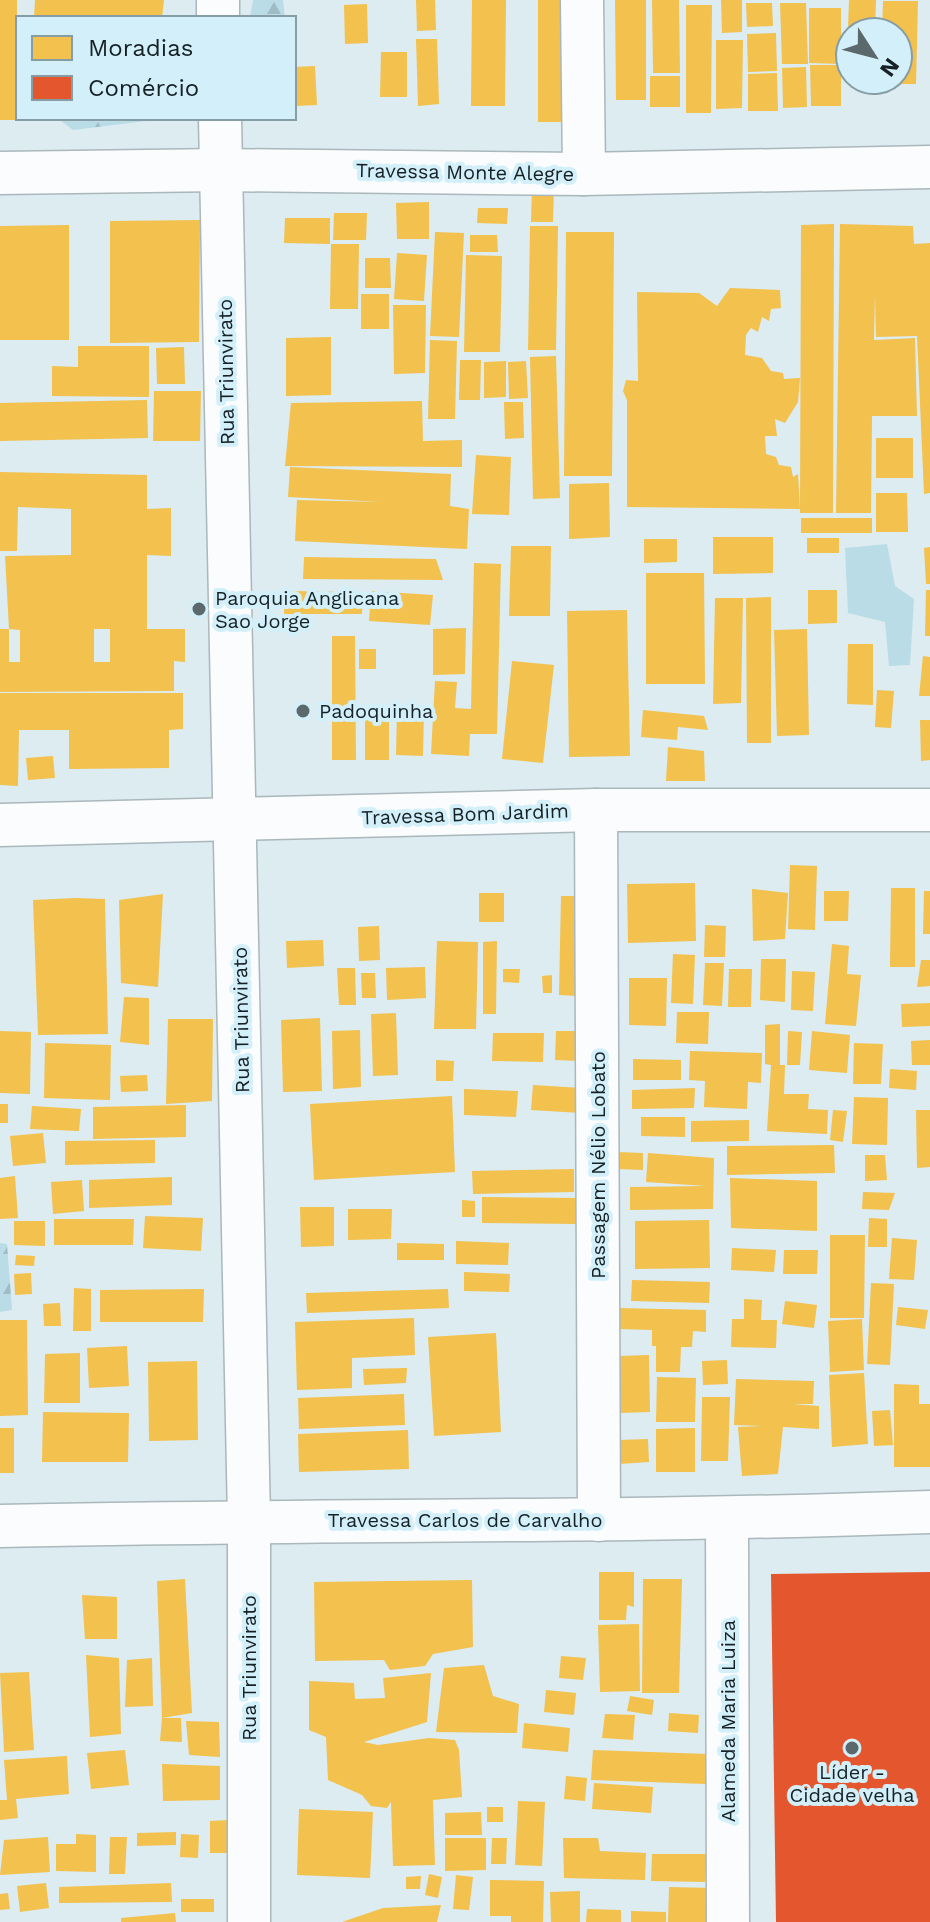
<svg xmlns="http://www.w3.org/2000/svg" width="930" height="1922" font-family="'Work Sans',sans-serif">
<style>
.green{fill:#badce7}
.forest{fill:url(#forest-firs)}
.homes{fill:#f2c14e;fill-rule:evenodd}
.shops{fill:#e4572e}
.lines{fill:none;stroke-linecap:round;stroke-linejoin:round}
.street-casing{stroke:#aab7bb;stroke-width:45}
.street{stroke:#fafcfd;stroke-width:42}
.poi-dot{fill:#5b686c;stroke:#d3f0fa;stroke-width:3}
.labels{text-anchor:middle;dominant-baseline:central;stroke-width:8;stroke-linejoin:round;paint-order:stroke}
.street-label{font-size:20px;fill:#162125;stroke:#d3f0fa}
.poi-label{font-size:20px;fill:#162125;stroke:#d3f0fa;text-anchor:start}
</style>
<defs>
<pattern id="forest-firs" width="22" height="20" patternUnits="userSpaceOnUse" patternTransform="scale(2)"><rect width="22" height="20" fill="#badce7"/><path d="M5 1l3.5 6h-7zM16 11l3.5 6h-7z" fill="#9fbcc6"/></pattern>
</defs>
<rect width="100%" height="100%" fill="#dcecf1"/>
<!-- green -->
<polygon class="green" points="887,544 895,586 914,599 910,665 889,666 885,622 848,613 845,548"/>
<!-- forest -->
<g class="forest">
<polygon points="253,0 283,0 285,18 250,18"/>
<polygon points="57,118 170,118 73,130"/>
<polygon points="0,1243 7,1244 12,1310 0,1312"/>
</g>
<!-- homes -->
<g class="homes">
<rect x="0" y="0" width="17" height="120"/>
<polygon points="35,0 164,0 162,18 34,18"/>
<polygon points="416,0 435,0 436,30 417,31"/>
<polygon points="472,0 506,0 505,106 471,106"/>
<rect x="538" y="0" width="36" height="122"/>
<polygon points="615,0 646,0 646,100 616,100"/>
<polygon points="652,0 679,0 680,73 653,73"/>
<polygon points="721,0 742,0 742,32 722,33"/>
<polygon points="849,0 876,0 875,29 848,28"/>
<polygon points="883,1 918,1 916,84 881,84 881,80 898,80 898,32 882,32"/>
<polygon points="746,3 772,3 773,26 747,27"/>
<polygon points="780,3 806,3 808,64 782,64"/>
<polygon points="367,4 368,43 345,44 344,5"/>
<polygon points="686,5 712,5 711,113 686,113"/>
<polygon points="809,8 841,8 841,64 809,63"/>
<polygon points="776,33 777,71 748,72 747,34"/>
<polygon points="416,39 437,39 439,104 418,106"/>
<polygon points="716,40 743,40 742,108 716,109"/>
<polygon points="381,52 407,52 407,97 380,97"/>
<polygon points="810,65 841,65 841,106 811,106"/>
<polygon points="315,66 317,105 296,106 294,67"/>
<polygon points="806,67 807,107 783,108 782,68"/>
<polygon points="777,73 778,111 748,111 748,74"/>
<rect x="650" y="76" width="30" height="31"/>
<polygon points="532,187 554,188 553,222 531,222"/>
<polygon points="429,202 429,239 397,239 396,203"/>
<polygon points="478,208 508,208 507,224 477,223"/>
<polygon points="334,213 367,213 366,240 333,240"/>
<polygon points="285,218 330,218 330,244 284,243"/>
<polygon points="200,220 199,342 110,343 110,221"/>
<polygon points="834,224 833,513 800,513 801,225"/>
<polygon points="840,224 913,226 914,244 930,243 930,493 924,494 917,336 876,337 875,294 874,340 915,338 917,416 872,416 871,513 836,513"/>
<polygon points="69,225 69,340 0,340 0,226"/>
<polygon points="530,226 558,226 556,350 528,350"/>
<polygon points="435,232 464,233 459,337 430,336"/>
<polygon points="566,232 614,232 612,476 564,476"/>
<polygon points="470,235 497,235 498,252 470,252"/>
<polygon points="331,244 359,244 358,309 330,309"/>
<polygon points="397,253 427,255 424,301 394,299"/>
<polygon points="466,255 502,256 500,352 464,352"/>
<polygon points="365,258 390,258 391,288 365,288"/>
<polygon points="730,288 780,290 781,308 771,309 769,321 762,317 758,332 751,328 746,335 745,355 762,358 771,371 783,373 784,379 800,378 798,402 785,423 775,419 777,436 765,436 766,454 776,457 779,465 791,467 793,477 798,474 800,509 627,507 627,400 623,391 626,380 638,381 637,292 699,293 717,306"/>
<rect x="361" y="294" width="28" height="35"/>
<polygon points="393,305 426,305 425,373 394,374"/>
<polygon points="331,337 331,395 286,396 286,338"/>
<polygon points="430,340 457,341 455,419 428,419"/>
<polygon points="78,346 149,346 149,397 52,396 52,366 78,367"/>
<polygon points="184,347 185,384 157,384 156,348"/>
<polygon points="556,356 560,498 533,499 530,357"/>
<polygon points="460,360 481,360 480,400 459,400"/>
<polygon points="506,361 506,397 484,398 484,362"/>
<polygon points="526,361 528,398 509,399 508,362"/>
<polygon points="154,391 201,391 200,441 153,441"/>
<polygon points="147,400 148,438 0,441 0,403"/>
<polygon points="422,401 423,441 462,440 462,467 285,466 291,403"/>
<polygon points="504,402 523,402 524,438 505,439"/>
<rect x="876" y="438" width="37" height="40"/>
<polygon points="476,455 511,457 509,515 472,514"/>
<polygon points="290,467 451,474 450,506 469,509 467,549 295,541 297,500 381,502 288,497"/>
<path d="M0,472L147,475V509L171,508V556L147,555V629H185V662L174,661V691L0,692V629H9V662H20V630L9,629L5,556L71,555V509L18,507L17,551H0ZM94,629H110V662H94Z"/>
<polygon points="609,483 610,537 569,539 569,484"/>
<polygon points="876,493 907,493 908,532 876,532"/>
<rect x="801" y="518" width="71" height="15"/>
<polygon points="713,537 773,537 773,573 713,574"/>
<rect x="807" y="538" width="32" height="15"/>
<polygon points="644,539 677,539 677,562 644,563"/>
<polygon points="511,546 551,546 550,616 509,616"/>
<polygon points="930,547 930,584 926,584 924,548"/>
<polygon points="304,557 436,559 443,580 303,579"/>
<polygon points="474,563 501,564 497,734 470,734 469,756 431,754 435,681 457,682 455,708 471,709"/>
<polygon points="646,573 704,573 705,684 646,684"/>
<polygon points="808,590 837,590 837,623 808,624"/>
<polygon points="926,590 930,590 930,636 925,636"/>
<polygon points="285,591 363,592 362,614 284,614"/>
<polygon points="371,591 433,595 430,625 369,621"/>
<polygon points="771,597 771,743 747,743 746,598"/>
<polygon points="715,598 743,598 741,703 713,704"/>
<polygon points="627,610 630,756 569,757 567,611"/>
<polygon points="466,628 465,674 433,675 433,629"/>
<polygon points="807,629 809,735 777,736 774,630"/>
<polygon points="332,636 355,636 356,760 332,760"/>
<polygon points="848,644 873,644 873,705 847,704"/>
<rect x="359" y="649" width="17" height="20"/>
<polygon points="923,656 930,657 930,696 919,696"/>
<polygon points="512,661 554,665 543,763 502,759"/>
<polygon points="877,690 894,691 891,728 875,727"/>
<polygon points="0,693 183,693 183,729 169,730 169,768 69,769 69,730 19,730 18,786 0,785"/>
<polygon points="397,710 424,710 423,756 396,755"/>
<polygon points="643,710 704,716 708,730 678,727 677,740 641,737"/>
<rect x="365" y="711" width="24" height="49"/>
<polygon points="920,720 930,720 930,760 921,761"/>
<polygon points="668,747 704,751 705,781 666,781"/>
<polygon points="53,756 55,778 28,780 26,758"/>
<polygon points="790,865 817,866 815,930 788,929"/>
<polygon points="695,883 696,941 628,943 627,884"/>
<polygon points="891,888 915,888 915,967 890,967"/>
<polygon points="752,889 788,893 785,939 753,941"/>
<polygon points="824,891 849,891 848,921 824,921"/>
<polygon points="924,891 930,891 930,934 923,934"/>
<rect x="479" y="893" width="25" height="29"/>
<polygon points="163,894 158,987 121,983 119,900"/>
<polygon points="561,896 578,896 577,996 559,995"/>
<polygon points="75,898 105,899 108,1034 38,1035 33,900"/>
<polygon points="705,925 726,926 725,957 704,957"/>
<polygon points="379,926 380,960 359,961 358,927"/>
<polygon points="323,940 324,966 287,968 286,941"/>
<polygon points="437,941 478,942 476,1029 434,1029"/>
<polygon points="497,941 496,1014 483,1014 483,942"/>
<polygon points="832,944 849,946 847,974 861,975 856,1026 825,1024"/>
<polygon points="673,954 695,955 693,1004 671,1003"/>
<polygon points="761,959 786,959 785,1002 760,1000"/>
<polygon points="921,960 930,960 930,986 917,987"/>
<polygon points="705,963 724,963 722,1006 703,1005"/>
<polygon points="425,967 426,998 387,1000 386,968"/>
<polygon points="337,968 355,968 356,1005 339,1005"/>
<polygon points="503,969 520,969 519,983 503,982"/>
<polygon points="729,969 752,969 751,1007 728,1007"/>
<polygon points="792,971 815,972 813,1011 791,1010"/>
<polygon points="361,973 375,973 376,998 362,998"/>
<polygon points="552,975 552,993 543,993 542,976"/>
<polygon points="629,978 667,978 666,1026 629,1025"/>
<polygon points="124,997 149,998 149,1045 120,1042"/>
<polygon points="930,1003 930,1026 902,1027 901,1004"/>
<polygon points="677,1012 709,1012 708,1044 676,1043"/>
<polygon points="396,1013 398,1075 373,1076 371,1014"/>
<polygon points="320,1018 322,1091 283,1092 281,1020"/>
<polygon points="168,1019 213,1019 212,1101 166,1104"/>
<polygon points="780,1024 780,1065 785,1065 784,1094 809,1094 808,1109 828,1110 827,1134 767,1131 771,1065 765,1064 765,1025"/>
<polygon points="360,1030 361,1087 333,1089 332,1031"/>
<polygon points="0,1031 31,1032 30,1094 0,1093"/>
<polygon points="556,1031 580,1031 579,1061 555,1060"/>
<polygon points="788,1031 802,1032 800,1065 787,1065"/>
<polygon points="812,1031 850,1035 847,1073 809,1070"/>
<polygon points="493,1033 544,1033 543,1062 492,1061"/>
<polygon points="930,1040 930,1065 912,1065 911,1041"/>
<polygon points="45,1043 111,1045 110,1100 44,1098"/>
<polygon points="854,1043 883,1044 881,1084 853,1084"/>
<polygon points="690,1051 762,1053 761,1083 748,1082 747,1109 704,1107 705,1081 689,1080"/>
<polygon points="633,1059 681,1060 681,1080 633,1080"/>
<polygon points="436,1060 454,1061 453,1081 436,1081"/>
<polygon points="890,1069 917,1071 916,1090 889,1088"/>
<polygon points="147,1075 148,1091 121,1092 120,1076"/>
<polygon points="533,1085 582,1088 581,1113 531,1110"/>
<polygon points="695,1088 694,1108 632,1109 632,1090"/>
<polygon points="464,1089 518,1091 516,1117 464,1115"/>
<polygon points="452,1096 455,1172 314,1180 310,1104"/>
<polygon points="854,1097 888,1098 887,1145 852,1144"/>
<rect x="0" y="1104" width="8" height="19"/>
<polygon points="186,1105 186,1137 93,1139 93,1107"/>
<polygon points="32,1106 81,1109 79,1131 30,1129"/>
<polygon points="833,1110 847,1111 843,1142 830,1140"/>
<polygon points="916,1110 930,1110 930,1167 917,1168"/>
<polygon points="641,1117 685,1117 685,1137 641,1136"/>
<polygon points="749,1120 749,1141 691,1142 691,1121"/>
<polygon points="43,1133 46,1163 13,1166 10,1136"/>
<polygon points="155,1140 155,1163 65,1165 65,1141"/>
<polygon points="834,1145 835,1173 727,1175 727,1146"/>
<polygon points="617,1152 643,1153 643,1170 617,1169"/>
<polygon points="648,1153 714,1158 713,1209 630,1210 630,1187 706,1186 646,1182"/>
<polygon points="865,1155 885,1155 887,1180 865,1181"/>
<polygon points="574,1169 574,1192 473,1194 472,1171"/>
<polygon points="15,1176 18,1218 0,1219 0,1178"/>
<polygon points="172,1177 172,1205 89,1208 89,1180"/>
<polygon points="730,1178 817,1181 817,1231 731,1228"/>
<polygon points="82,1180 84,1211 53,1214 51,1182"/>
<polygon points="863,1192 895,1193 889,1210 862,1209"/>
<polygon points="482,1197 576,1198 576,1224 482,1223"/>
<polygon points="462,1200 475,1201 475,1217 462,1217"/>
<polygon points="300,1207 334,1207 334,1246 301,1247"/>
<polygon points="348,1209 392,1209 391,1239 348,1240"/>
<polygon points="145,1216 203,1218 201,1251 143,1248"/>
<polygon points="869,1218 887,1219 887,1247 868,1247"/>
<polygon points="54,1219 134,1219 133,1245 54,1245"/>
<polygon points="709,1220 710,1268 635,1269 635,1221"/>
<polygon points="14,1221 45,1221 45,1246 14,1245"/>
<polygon points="830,1235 865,1235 864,1318 830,1318"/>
<polygon points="892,1238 917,1240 914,1280 889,1279"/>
<polygon points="456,1241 509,1243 508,1265 456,1264"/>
<polygon points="397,1243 444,1244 444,1260 397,1260"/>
<polygon points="732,1248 776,1250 774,1272 731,1270"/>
<polygon points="784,1250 818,1250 817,1274 783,1274"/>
<polygon points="16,1255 35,1256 34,1266 15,1265"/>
<polygon points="464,1272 510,1274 509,1292 464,1291"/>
<polygon points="31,1273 32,1294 15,1295 14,1274"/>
<polygon points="632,1280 710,1282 709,1303 631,1301"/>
<polygon points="871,1283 894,1284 890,1365 867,1364"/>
<polygon points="74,1288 91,1289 91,1331 73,1331"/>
<polygon points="204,1289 203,1322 100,1322 100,1290"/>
<polygon points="448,1289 449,1308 307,1313 306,1293"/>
<polygon points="744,1299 762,1300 761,1320 777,1320 776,1348 731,1347 732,1319 744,1319"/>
<polygon points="785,1301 817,1305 814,1328 782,1324"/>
<polygon points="60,1303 61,1326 44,1326 43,1304"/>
<polygon points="898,1307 928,1310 925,1329 896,1325"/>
<polygon points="619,1308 706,1310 706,1332 693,1331 692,1347 681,1347 680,1372 656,1372 656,1346 652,1346 652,1330 619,1329"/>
<polygon points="414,1318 415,1355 352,1358 352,1388 297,1390 295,1322"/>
<polygon points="862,1319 864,1370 830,1372 828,1321"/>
<polygon points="0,1320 27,1320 28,1415 0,1416"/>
<polygon points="496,1333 501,1432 434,1436 428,1337"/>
<polygon points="127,1346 129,1386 89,1388 87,1348"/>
<polygon points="80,1353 80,1403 44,1403 45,1354"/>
<polygon points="649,1355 650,1412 619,1413 619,1356"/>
<polygon points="727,1360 728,1384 703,1385 702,1361"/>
<polygon points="197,1361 198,1440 149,1441 148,1362"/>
<polygon points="407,1368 406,1383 364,1385 363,1369"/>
<polygon points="864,1373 868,1444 832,1447 829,1375"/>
<polygon points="657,1377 696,1378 695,1422 656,1422"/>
<polygon points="736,1379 814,1381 813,1404 792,1404 819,1406 819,1429 783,1427 778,1474 742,1476 738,1427 762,1426 734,1425"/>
<polygon points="894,1384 919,1385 919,1404 930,1404 930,1467 894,1467"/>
<polygon points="404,1394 405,1425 299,1429 298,1398"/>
<polygon points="702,1397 730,1397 728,1461 701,1461"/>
<polygon points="890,1410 893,1445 874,1446 872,1411"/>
<polygon points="43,1412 129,1413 128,1462 42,1462"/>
<rect x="0" y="1428" width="14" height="45"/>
<polygon points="695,1428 695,1472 656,1472 656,1429"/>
<polygon points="408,1430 409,1469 299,1472 298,1434"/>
<polygon points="648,1439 649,1462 619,1464 618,1440"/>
<polygon points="599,1572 634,1572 634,1607 627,1605 626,1620 599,1620"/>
<polygon points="185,1579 192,1713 162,1718 157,1581"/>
<polygon points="643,1579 682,1579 679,1693 642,1693"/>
<polygon points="472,1580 473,1647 433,1654 425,1666 390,1670 384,1660 315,1661 314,1582"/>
<polygon points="82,1595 117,1597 117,1639 85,1639"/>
<polygon points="639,1624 640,1691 600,1692 598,1625"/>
<polygon points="86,1655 119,1658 121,1734 90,1737"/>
<polygon points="561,1656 586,1658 583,1680 559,1678"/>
<polygon points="152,1658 153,1706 125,1707 127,1660"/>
<polygon points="484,1665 493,1696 519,1704 517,1733 436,1732 444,1668"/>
<polygon points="29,1672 34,1750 4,1752 0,1673"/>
<polygon points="431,1673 427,1722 364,1742 378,1745 429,1738 455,1740 459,1750 462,1797 433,1800 435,1865 393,1866 391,1802 387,1808 371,1806 362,1795 328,1780 326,1737 309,1730 309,1681 354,1683 355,1699 385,1698 383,1678"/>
<polygon points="546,1690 576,1693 574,1715 544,1712"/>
<polygon points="630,1696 654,1700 652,1715 627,1711"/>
<polygon points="669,1713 699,1715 698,1733 668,1731"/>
<polygon points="605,1714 635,1715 633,1740 602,1738"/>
<polygon points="162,1718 181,1718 182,1742 160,1741"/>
<polygon points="186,1721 219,1722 220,1757 189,1755"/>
<polygon points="524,1723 570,1728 568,1752 522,1748"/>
<polygon points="125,1750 129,1785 91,1789 87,1753"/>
<polygon points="593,1750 708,1754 706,1784 591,1780"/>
<polygon points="67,1756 69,1794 16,1799 18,1818 0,1820 0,1800 7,1800 4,1760"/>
<polygon points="162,1764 220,1766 220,1800 163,1801"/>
<polygon points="566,1776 587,1778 585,1801 564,1799"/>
<polygon points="594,1783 653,1787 651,1813 592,1809"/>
<polygon points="518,1801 545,1802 542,1866 515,1865"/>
<rect x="487" y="1807" width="16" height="15"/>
<polygon points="299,1809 373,1812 370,1878 297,1875"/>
<polygon points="481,1812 482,1835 445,1835 445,1813"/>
<polygon points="229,1820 229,1853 210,1853 210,1821"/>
<polygon points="176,1832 176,1845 137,1846 137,1833"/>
<polygon points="76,1834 96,1835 96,1872 56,1871 56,1844 76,1844"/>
<polygon points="181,1834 199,1835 198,1858 180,1857"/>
<polygon points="48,1837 50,1872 0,1875 4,1840"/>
<polygon points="110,1837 127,1837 125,1874 109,1874"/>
<polygon points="445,1838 486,1838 486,1870 445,1871"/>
<polygon points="492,1838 507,1838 506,1864 491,1864"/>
<polygon points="563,1838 598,1838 600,1851 646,1853 645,1880 564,1878"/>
<polygon points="652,1854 707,1854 705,1882 651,1881"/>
<polygon points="429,1874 442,1877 438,1898 425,1895"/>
<polygon points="456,1875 473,1877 469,1910 453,1909"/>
<polygon points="421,1876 420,1889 406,1889 406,1877"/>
<polygon points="490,1880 544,1881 543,1922 511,1922 511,1916 490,1916"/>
<polygon points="46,1883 49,1908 20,1912 17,1886"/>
<polygon points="171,1883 172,1902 59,1903 59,1887"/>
<polygon points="669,1887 712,1888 711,1922 668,1922"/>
<polygon points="580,1891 580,1922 551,1922 550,1892"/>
<polygon points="8,1893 10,1909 0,1910 0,1894"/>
<rect x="181" y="1899" width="33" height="13"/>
<polygon points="441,1905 437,1922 342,1922 383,1908"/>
<polygon points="587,1909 621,1910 621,1922 586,1922"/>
<polygon points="631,1911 666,1912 666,1922 631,1922"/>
<polygon points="175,1913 176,1922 121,1922 121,1918"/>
</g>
<!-- shops -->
<polygon class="shops" points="930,1572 930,1922 776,1922 771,1574"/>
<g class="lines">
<!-- street casing -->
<g class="street-casing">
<g id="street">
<polyline points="218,0 218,18"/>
<polyline points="582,0 584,174"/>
<polyline points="220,118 249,1520 249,1922"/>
<polyline points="0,173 221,170 584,174 930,167"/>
<polyline points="596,810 599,1520"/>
<polyline points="0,825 596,810 930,810"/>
<polyline points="727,1519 728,1922"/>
<path d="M0,1526C310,1519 620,1523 930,1512"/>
</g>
</g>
<!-- street -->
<use href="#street" class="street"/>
</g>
<!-- markers -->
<g class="poi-dot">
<circle cx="199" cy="609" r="8"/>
<circle cx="303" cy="711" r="8"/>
<circle cx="852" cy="1748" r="8"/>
</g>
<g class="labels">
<!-- street labels -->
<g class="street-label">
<text transform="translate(465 172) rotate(1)">Travessa Monte Alegre</text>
<text transform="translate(226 372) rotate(-91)">Rua Triunvirato</text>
<text transform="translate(465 814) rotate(-2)">Travessa Bom Jardim</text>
<text transform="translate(241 1020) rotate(-91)">Rua Triunvirato</text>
<text transform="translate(598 1165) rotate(-90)">Passagem Nélio Lobato</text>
<text x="465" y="1520">Travessa Carlos de Carvalho</text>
<text transform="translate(249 1668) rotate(-90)">Rua Triunvirato</text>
<text transform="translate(728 1721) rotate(-90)">Alameda Maria Luiza</text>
</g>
<!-- poi labels -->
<g class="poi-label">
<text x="215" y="598">Paroquia Anglicana<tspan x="215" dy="23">Sao Jorge</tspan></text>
<text x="319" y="711">Padoquinha</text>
<text x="852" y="1772" text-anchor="middle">Líder -<tspan x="852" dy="23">Cidade velha</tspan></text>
</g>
</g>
<!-- legend -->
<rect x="16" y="16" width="280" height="104" fill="#d3f0fa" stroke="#879da5" stroke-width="2"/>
<rect x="32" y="36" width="40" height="24" fill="#f2c14e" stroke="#879da5" stroke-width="2"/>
<text x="88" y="56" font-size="24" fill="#162125">Moradias</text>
<rect x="32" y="76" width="40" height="24" fill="#e4572e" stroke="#879da5" stroke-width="2"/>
<text x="88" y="96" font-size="24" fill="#162125">Comércio</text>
<!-- north arrow -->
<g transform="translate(874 56) rotate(126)"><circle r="38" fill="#d3f0fa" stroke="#879da5" stroke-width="2"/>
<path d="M0-6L14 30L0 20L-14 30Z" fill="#5b686c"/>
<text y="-12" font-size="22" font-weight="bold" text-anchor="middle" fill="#162125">N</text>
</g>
</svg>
